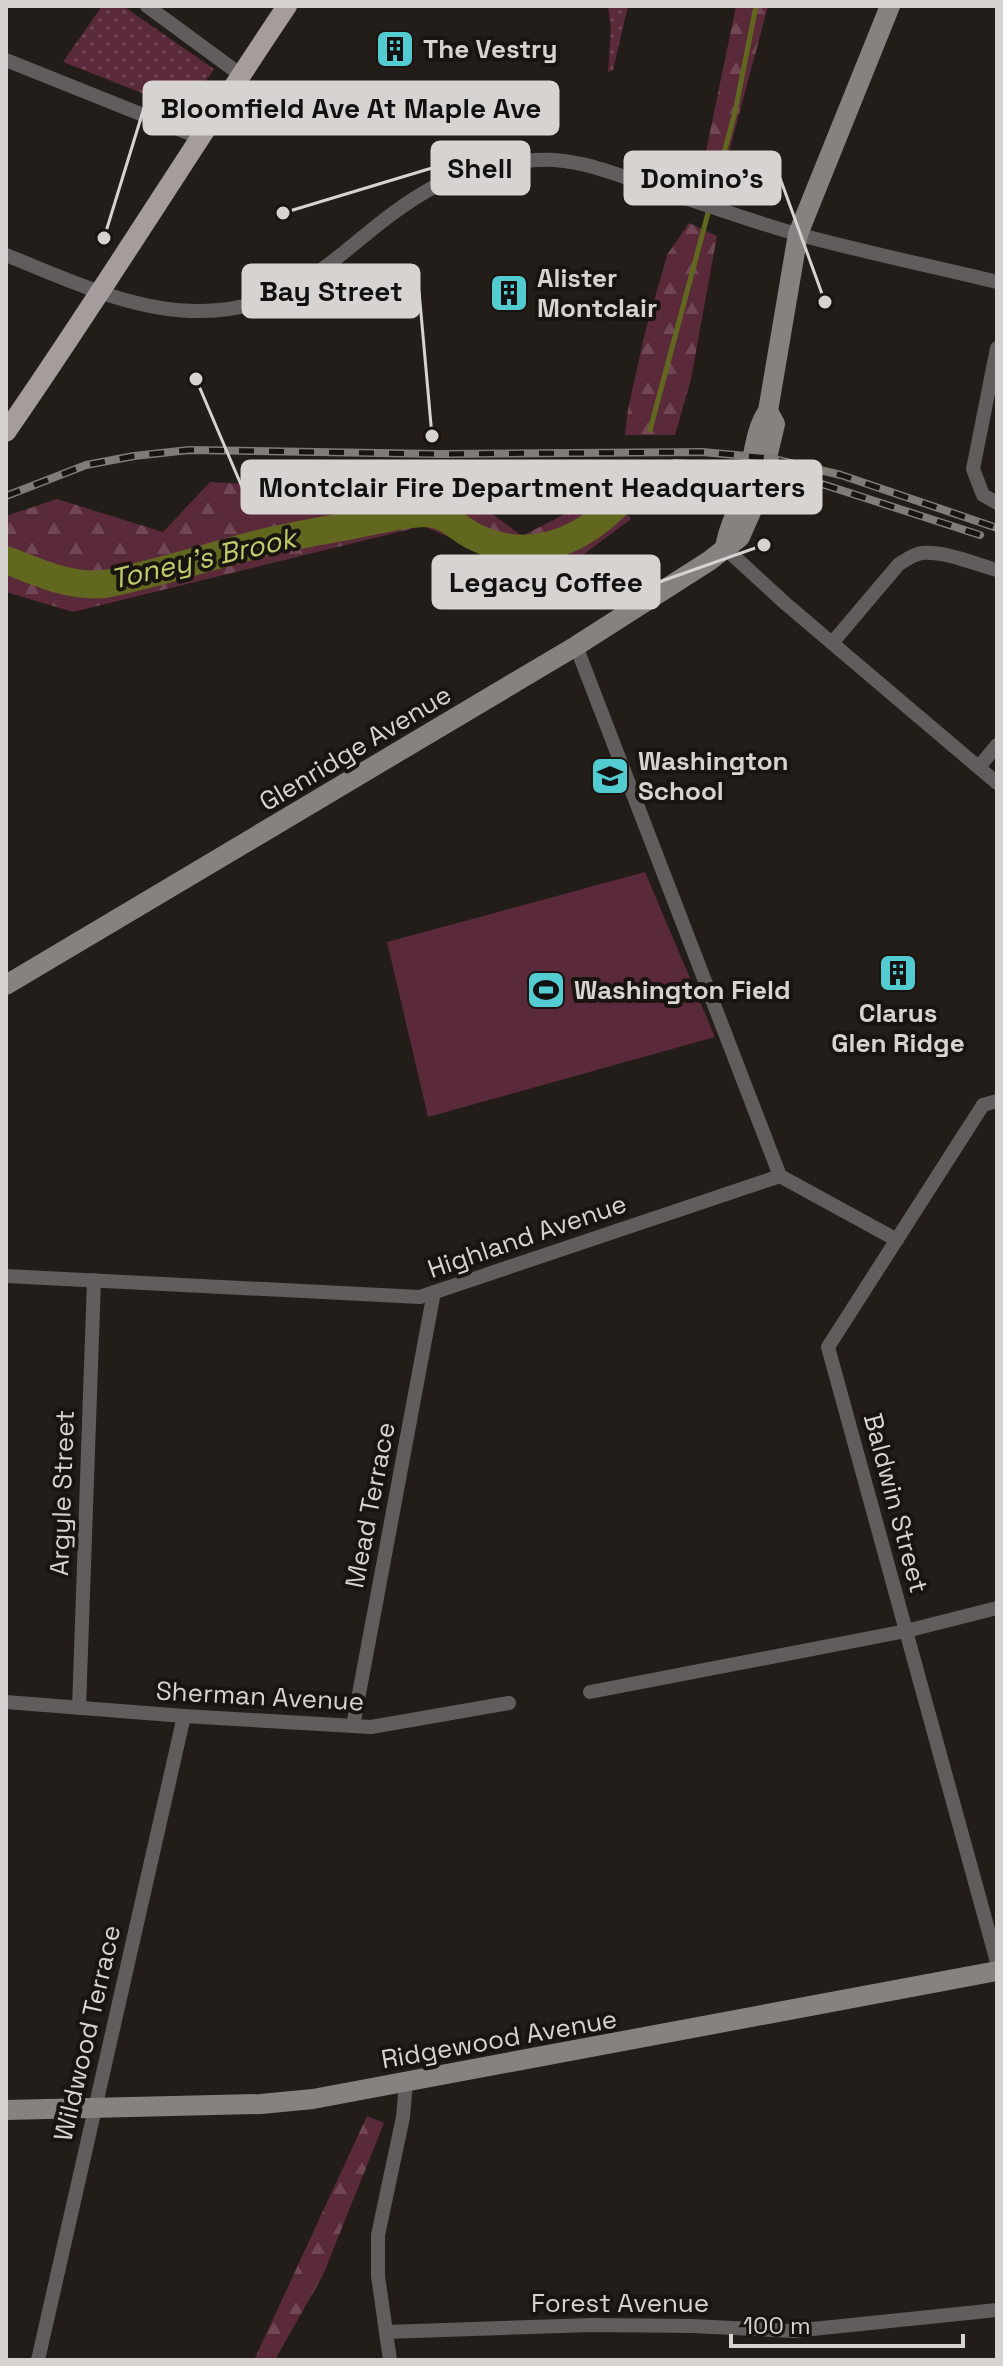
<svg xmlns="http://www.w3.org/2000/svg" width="1003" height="2366" font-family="'Space Grotesk',sans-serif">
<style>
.grass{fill:url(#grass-dots)}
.forest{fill:url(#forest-firs)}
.pitch{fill:#5a293a}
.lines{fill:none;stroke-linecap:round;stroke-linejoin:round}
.stream{stroke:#626720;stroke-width:5}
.river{stroke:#626720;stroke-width:28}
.street{stroke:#615d5d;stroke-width:14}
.secondary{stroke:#878180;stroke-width:20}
.primary{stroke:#a49d9c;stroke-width:20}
.rail-casing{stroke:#807c78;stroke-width:8}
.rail{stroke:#191410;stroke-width:5;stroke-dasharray:15;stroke-linecap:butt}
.labels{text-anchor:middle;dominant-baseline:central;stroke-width:8;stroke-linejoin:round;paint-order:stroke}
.poi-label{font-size:26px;font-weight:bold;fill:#d7d3d0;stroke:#191410;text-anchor:start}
.street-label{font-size:26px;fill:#d7d3d0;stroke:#191410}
.water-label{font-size:28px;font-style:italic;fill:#c2cb68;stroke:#191410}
.leader{fill:none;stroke:#d7d3d0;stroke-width:3}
.callout-dot{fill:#d7d3d0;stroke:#191410;stroke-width:3}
.callout{fill:#d7d3d0;stroke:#d7d3d0;stroke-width:3}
.callout-label{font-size:28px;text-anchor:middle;font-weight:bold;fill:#111}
</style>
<defs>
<pattern id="grass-dots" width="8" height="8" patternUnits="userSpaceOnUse" patternTransform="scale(2)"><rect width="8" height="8" fill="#5a293a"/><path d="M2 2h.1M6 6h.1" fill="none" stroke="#714755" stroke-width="1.8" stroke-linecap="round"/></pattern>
<pattern id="forest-firs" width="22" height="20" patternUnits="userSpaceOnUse" patternTransform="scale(2)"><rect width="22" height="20" fill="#5a293a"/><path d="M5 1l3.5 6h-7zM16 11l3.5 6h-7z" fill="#714755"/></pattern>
</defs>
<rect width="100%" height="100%" fill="#221d19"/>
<!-- grass -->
<g class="grass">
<polygon points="102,6 123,6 214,69 188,106 186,105 183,109 63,62"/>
<polygon points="608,6 628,6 613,70 608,72 611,29"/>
</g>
<!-- forest -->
<g class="forest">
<polygon points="736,6 768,6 721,182 701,175"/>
<polygon points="689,223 717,236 691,379 675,435 625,435 628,409 644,337 667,255"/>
<polygon points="210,482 391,491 471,498 522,536 610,491 631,519 549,580 423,526 73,612 6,592 6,516 57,499 163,532"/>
<polygon points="367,2116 384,2123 323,2275 275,2360 254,2360"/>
</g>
<!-- pitch -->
<polygon class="pitch" points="645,872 715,1037 428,1117 387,942"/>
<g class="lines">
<!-- stream -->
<polyline class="stream" points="650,430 735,112 756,6"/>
<!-- river -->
<path class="river" d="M6,560C41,573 67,587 105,584C157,574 207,557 258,544C289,536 321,531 353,525C376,521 402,513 425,513C446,513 456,527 473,536C528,564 580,543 620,501"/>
<!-- street -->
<g class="street">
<polyline points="147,6 241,75"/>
<polyline points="6,60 198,137"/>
<path d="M6,255C69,280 133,312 202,311C310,310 348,234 432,188C464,170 500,162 536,160C575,157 612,173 648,185C697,202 747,220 797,234C863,252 931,266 997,282"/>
<polyline points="997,348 973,469 983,495 997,503"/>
<polyline points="725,548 786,604 997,783"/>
<path d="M832,643L899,564C906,560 913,554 922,553C945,551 975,564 997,570"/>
<polyline points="576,646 780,1176"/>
<polyline points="979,767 997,745"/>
<polyline points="997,1101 983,1105 828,1347 997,1962"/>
<polyline points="6,1276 420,1297 780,1176 897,1240"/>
<polyline points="590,1692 906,1631 997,1608"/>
<polyline points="6,1702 184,1716 371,1727 509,1703"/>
<polyline points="79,1708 94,1280"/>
<polyline points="353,1726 434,1292"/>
<polyline points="386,2332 592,2325 692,2326 793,2331 997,2310"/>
<polyline points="38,2360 184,1716"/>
<polyline points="390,2360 378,2276 378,2235 403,2117 406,2083"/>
</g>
<!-- secondary -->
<g class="secondary">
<path d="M725,548C728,526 739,509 745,489C754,464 753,432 768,411L798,234L890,6"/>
<polyline points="6,985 576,646 709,561 740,537 758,496 775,424 768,411"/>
<polyline points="6,2110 261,2104 313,2099 997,1971"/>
</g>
<!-- primary -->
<path class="primary" d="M6,432C103,292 192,147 287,6"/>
<!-- rail casing -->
<g class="rail-casing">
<g id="rail">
<polyline points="675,463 752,468 794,475 980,535"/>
<polyline points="6,496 86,465 134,456 189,450 439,454 702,452 769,458 841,475 997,528"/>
</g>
</g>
<!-- rail -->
<use href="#rail" class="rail"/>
</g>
<!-- icons -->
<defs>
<g id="building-square" transform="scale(2)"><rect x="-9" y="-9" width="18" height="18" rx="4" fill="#52ccd0" stroke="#191410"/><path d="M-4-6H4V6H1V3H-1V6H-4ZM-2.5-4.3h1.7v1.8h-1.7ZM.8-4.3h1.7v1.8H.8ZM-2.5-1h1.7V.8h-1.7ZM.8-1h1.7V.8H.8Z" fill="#111"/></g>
<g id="school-square" transform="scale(2)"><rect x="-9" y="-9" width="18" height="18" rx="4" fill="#52ccd0" stroke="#191410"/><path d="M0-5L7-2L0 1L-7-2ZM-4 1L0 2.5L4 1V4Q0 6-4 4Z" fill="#111"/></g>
<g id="stadium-square" transform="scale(2)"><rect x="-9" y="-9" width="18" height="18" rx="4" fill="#52ccd0" stroke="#191410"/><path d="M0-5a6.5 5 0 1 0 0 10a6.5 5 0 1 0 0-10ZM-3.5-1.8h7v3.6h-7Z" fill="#111"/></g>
</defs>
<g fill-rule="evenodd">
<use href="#building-square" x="395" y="49"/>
<use href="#building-square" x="509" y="293"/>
<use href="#school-square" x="610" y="776"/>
<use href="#building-square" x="898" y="973"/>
<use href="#stadium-square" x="546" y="990"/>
</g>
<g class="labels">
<!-- poi labels -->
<g class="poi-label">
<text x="423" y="49">The Vestry</text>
<text x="537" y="278">Alister<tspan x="537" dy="30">Montclair</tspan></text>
<text x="638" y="761">Washington<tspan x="638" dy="30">School</tspan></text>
<text x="574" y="990">Washington Field</text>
<text x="898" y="1013" text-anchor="middle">Clarus<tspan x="898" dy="30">Glen Ridge</tspan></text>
</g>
<!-- street labels -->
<g class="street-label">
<text transform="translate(355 748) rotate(-31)">Glenridge Avenue</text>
<text transform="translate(527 1236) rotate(-19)">Highland Avenue</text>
<text transform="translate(62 1493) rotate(-88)">Argyle Street</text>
<text transform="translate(896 1503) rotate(75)">Baldwin Street</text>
<text transform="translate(370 1505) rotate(-79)">Mead Terrace</text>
<text transform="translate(260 1696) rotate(3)">Sherman Avenue</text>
<text transform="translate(87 2033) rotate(-77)">Wildwood Terrace</text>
<text transform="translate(499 2039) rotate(-10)">Ridgewood Avenue</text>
<text x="620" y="2303">Forest Avenue</text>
</g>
<!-- water labels -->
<g class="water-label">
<text transform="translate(203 558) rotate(-13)">Toney's Brook</text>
</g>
</g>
<!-- callouts -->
<path class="leader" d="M104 238L144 108M283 213L432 168M825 302L780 178M432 436L419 291M196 379L242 487M764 545L659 582"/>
<g class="callout-dot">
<circle cx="104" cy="238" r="8"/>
<circle cx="283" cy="213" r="8"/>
<circle cx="825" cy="302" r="8"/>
<circle cx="432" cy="436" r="8"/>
<circle cx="196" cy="379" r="8"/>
<circle cx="764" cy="545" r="8"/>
</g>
<g class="callout">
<rect x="144" y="82" width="414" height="52" rx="8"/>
<rect x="432" y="142" width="97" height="52" rx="8"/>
<rect x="625" y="152" width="155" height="52" rx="8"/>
<rect x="243" y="265" width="176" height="52" rx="8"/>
<rect x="242" y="461" width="579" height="52" rx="8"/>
<rect x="433" y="556" width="226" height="52" rx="8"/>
</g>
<g class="callout-label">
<text x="351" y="118">Bloomfield Ave At Maple Ave</text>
<text x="480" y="178">Shell</text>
<text x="702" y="188">Domino's</text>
<text x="331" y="301">Bay Street</text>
<text x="532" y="497">Montclair Fire Department Headquarters</text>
<text x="546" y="592">Legacy Coffee</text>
</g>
<!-- border -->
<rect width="1003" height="2366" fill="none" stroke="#d7d3d0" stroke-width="16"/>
<!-- scale -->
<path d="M731 2334v12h232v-12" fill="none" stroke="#d7d3d0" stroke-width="4"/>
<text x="743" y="2334" font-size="24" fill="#d7d3d0" stroke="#191410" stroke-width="6" paint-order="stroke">100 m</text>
</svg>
